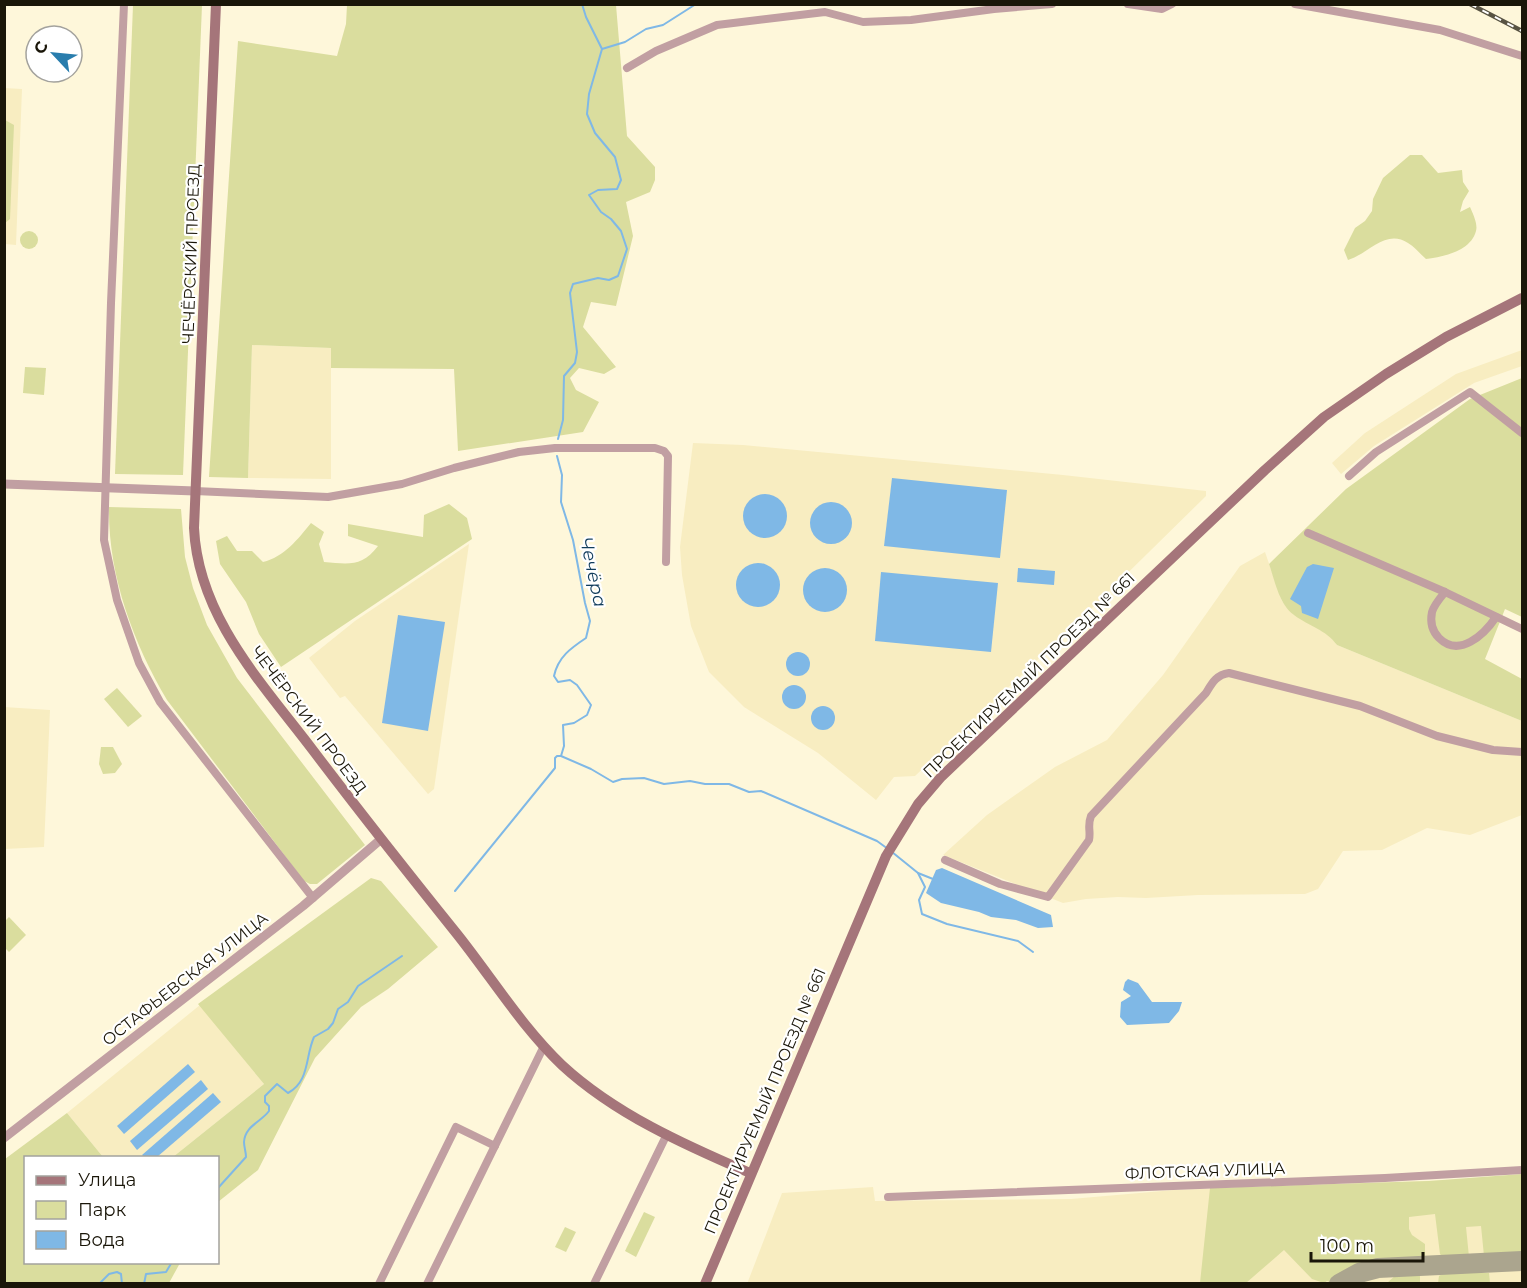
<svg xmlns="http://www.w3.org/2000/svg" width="1527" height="1288" font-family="Montserrat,sans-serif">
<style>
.built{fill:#f8edc1}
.green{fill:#dadd9e}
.water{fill:#7fb8e6}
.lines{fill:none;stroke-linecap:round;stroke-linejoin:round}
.stream{stroke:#7fb8e6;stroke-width:2}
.taxiway{stroke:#aba58e;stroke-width:20}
.minor{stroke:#c19fa2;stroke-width:8}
.tertiary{stroke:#c19fa2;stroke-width:9}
.secondary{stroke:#a5757a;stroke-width:10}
.rail-casing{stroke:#585342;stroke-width:4.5}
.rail{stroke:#fff;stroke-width:2;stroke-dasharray:7;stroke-linecap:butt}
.labels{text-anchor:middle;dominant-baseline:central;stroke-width:4.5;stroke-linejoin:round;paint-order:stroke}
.street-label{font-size:16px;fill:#1a1609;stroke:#fff}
.water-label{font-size:18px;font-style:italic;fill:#123d5c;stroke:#fff}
</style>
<rect width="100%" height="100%" fill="#fef7da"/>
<!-- built -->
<g class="built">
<polygon points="4,88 22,89 16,245 5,244"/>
<polygon points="252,345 331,348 331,479 248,478"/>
<polygon points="1522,350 1522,366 1474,383 1374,446 1341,474 1332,463 1365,433 1456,374"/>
<polygon points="693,443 743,445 1063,475 1206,491 1206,496 1089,611 915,776 894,777 876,800 818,753 744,707 709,672 691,626 682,575 680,547"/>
<polygon points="469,544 434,789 428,794 345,696 340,698 309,658 355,621"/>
<polygon points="1265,552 1282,601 1293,614 1329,635 1337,645 1522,721 1522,815 1470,835 1427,828 1382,850 1343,851 1318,889 1305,894 1198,895 1146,898 1118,897 1086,899 1063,903 943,855 987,815 1055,767 1107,740 1163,675 1240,566"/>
<polygon points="4,707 50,710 44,847 5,849"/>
<polygon points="200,1005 264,1084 173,1157 103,1157 67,1113"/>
<polygon points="1522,1176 1522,1283 747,1284 782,1193 873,1187 875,1201 1071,1199 1174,1190 1480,1179"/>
</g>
<!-- green -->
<g class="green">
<polygon points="133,5 202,5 183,475 115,474"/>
<polygon points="347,5 616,5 627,136 655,167 655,180 650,192 626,202 633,236 616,306 591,302 583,327 616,367 604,374 579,368 570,378 576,390 599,402 583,432 458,451 454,369 331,368 331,348 252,345 248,478 209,477 238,41 337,56 346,24"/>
<polygon points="5,120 14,125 10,219 5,223"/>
<path d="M1410,155H1422L1438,173L1462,170L1463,182L1469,191L1463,201L1460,212L1470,207C1473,214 1478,224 1476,231C1471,251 1443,257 1426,259C1420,254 1415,247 1408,243C1386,228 1368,254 1348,260L1344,250L1355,228L1365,221L1372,211L1373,199L1383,178Z"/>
<circle cx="29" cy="240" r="9"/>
<polygon points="25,367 46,368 44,395 23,393"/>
<path d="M1522,378V617L1505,609L1485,659L1522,679V721L1337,645C1325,629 1310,627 1294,615C1279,604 1275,581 1269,564L1346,489L1470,399Z"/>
<path d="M449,504L467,518L472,539L281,667L259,634L246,602L220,564L216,541L227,536L237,551H252L263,562C284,557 298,539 311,523L324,532L319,544L324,562C349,564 362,567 378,546L348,536V524L423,537L424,515Z"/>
<path d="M109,507L181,509L185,557L193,588L207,625L237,678L365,845L317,884H310L304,881L167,700C133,642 108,575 109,507Z"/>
<polygon points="117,688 142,716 128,727 104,699"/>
<polygon points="101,747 113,747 122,764 115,773 103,774 99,764"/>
<polygon points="371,878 381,881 438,947 388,989 361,1007 315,1058 258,1170 218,1202 218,1158 173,1157 264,1084 198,1004"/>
<polygon points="9,917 26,935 9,952 4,947 5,921"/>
<polygon points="67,1113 103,1157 26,1158 26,1262 180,1263 169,1283 5,1283 5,1159"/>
<path d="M1522,1174V1255L1484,1256L1481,1226L1466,1227L1469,1257L1445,1259L1440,1254L1435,1214L1409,1217V1229L1412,1235L1425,1244V1256C1418,1262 1386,1261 1374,1263C1357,1266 1344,1273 1330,1282L1327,1281L1324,1283L1312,1279L1284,1250L1246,1283H1200L1210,1188L1429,1181Z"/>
<polygon points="644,1212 655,1217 636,1257 625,1251"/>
<polygon points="565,1227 576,1232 566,1252 555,1247"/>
<polygon points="1444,1273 1489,1273 1490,1283 1438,1283 1439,1276"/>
<polygon points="1396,1275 1420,1275 1420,1283 1387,1283"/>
</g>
<!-- water -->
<g class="water">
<polygon points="892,478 1007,490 1000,558 884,546"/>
<circle cx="765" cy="516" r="22"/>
<circle cx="831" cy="523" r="21"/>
<circle cx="758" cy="585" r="22"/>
<polygon points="1313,564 1334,568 1318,619 1302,613 1301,606 1290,599 1307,567"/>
<polygon points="1018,568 1055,571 1054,585 1017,582"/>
<circle cx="825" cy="590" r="22"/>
<polygon points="881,572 998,583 991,652 875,641"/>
<polygon points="398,615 445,622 428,731 382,723"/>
<circle cx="798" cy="664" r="12"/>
<circle cx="794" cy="697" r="12"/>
<circle cx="823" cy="718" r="12"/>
<polygon points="942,868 1051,915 1053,927 1038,928 1016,920 991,917 979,912 941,903 926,893 936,870"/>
<polygon points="1128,979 1138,983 1152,1002 1182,1002 1179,1011 1169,1023 1127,1025 1120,1017 1121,1002 1131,996 1123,990 1125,982"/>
<polygon points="188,1064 195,1072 124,1134 117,1126"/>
<polygon points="201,1080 208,1089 137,1150 130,1141"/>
<polygon points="213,1093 221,1102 157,1157 144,1157 142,1155"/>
</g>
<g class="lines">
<!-- stream -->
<g class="stream">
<polyline points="602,49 625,42 646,29 663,25 696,4"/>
<polyline points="558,439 563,420 564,376 575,363 577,352 570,293 573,284 598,278 609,280 618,276 627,249 621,231 611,219 601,212 589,195 598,190 617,189 621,180 615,157 595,133 587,114 589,94 602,49 586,17 582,4"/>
<polyline points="561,756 591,769 613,782 622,779 644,778 664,784 690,781 705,784 729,784 749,792 761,791 877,841 888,849"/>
<polyline points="892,852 918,873 933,879"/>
<polyline points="918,873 925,887 919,900 922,914 947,924 1018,941 1033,952"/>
<path d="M455,891L555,768V758L557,756H561L564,746L563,725L574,723L587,715L591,705L577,685L570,680L558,682L554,676C558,657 571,648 586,638L590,621L585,603L573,540L561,502L562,475L557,456"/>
<path d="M218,1188L246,1157C246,1152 244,1147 244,1142C245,1126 261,1122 269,1111V1106L265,1102V1096L277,1084L288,1093C310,1081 305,1057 314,1037L328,1029L333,1023L338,1009L348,1002L358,986L402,956"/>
<polyline points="99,1284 109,1274 117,1272 121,1274 122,1284"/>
<polyline points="144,1284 146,1274 166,1272 172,1262"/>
</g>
<!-- taxiway -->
<polyline class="taxiway" points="1339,1284 1359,1273 1378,1268 1522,1261"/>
<!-- minor -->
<g class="minor">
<polyline points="124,4 111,303 104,540 117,600 139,663 160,702 313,898"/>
<polyline points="1128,4 1162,9 1172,4"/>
<polyline points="1295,4 1440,30 1522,56"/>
<polyline points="627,68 656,51 717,25 825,12 863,22 911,20 994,9 1052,4"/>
<polyline points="1349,476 1376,452 1470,392 1522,433"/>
<polyline points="195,491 328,497 402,484 454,468 519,452 555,448 655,448 664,451 668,456 666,562"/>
<polyline points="1308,533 1445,592 1522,629"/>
<path d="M1445,592C1440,598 1434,605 1432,612C1430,622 1432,631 1439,638C1459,658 1484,635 1496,617"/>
<path d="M945,860L1000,884L1048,897L1089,840C1091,831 1087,826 1091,816L1206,693C1212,683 1216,675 1229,673L1360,706L1437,736L1493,750L1522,752"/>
<polyline points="888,1197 1385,1178 1522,1170"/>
<polyline points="379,1284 456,1127 495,1146"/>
<polyline points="427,1284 544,1046"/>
<polyline points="594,1284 667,1134"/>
</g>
<!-- tertiary -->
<g class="tertiary">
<polyline points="4,484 195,491"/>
<polyline points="4,1138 303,906 380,840"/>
</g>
<!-- secondary -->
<g class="secondary">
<path d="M216,4L194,528C198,616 261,682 312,749C359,811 408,873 457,934C492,978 522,1027 562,1065C615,1114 685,1145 750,1173"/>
<polyline points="705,1284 886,856 918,804 941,777 1265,470 1324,417 1386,374 1446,337 1522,298"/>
</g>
<!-- rail casing -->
<g class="rail-casing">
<polyline id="rail" points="1470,4 1522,31"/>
</g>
<!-- rail -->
<use href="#rail" class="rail"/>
</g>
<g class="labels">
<!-- street labels -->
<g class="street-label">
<text transform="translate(191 254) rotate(-88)">ЧЕЧЁРСКИЙ ПРОЕЗД</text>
<text transform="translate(1029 675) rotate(-44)">ПРОЕКТИРУЕМЫЙ ПРОЕЗД № 661</text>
<text transform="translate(309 720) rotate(53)">ЧЕЧЁРСКИЙ ПРОЕЗД</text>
<text transform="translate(185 979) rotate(-38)">ОСТАФЬЕВСКАЯ УЛИЦА</text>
<text transform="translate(765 1101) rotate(-67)">ПРОЕКТИРУЕМЫЙ ПРОЕЗД № 661</text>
<text transform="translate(1205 1171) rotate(-2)">ФЛОТСКАЯ УЛИЦА</text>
</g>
<!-- water labels -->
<g class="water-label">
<text transform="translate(593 572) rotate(78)">Чечёра</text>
</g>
</g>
<!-- border -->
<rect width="1527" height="1288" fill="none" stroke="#1a1609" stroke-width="12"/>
<!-- legend -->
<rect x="24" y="1156" width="195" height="108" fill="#ffffff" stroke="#a3a29d" stroke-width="1.5"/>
<rect x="36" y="1176" width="30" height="9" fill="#a5757a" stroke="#a3a29d" stroke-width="1.5"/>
<text x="78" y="1186" font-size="18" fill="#1a1609">Улица</text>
<rect x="36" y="1201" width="30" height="18" fill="#dadd9e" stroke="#a3a29d" stroke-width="1.5"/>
<text x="78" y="1216" font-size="18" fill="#1a1609">Парк</text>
<rect x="36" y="1231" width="30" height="18" fill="#7fb8e6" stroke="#a3a29d" stroke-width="1.5"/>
<text x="78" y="1246" font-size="18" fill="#1a1609">Вода</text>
<!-- north arrow -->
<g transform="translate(54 54) rotate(296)"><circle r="28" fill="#ffffff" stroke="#a3a29d" stroke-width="1.5"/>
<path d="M0-4.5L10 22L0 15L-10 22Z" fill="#297dad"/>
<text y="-9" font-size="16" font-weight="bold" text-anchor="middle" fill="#1a1609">С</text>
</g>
<!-- scale -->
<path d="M1311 1252v9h112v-9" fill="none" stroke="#1a1609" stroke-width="3"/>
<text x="1320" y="1252" font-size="18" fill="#1a1609" stroke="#ffffff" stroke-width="4.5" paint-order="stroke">100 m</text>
</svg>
